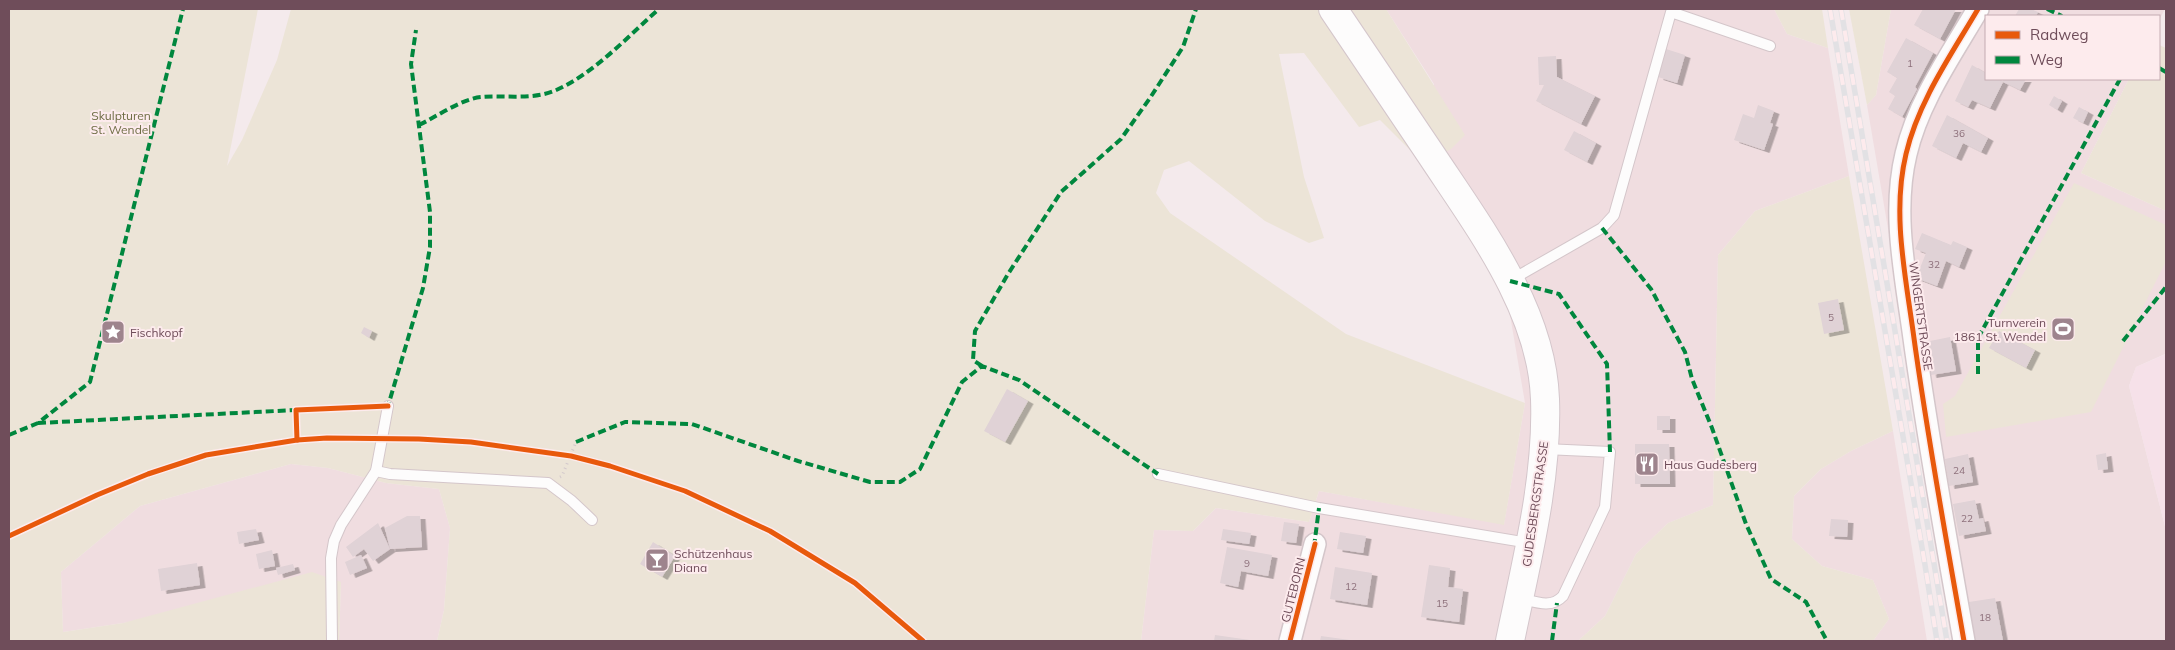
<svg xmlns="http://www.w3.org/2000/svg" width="2175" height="650" font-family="Mulish,sans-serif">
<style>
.residential{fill:#f0dde0}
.commercial{fill:#f6e1e9}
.green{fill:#ece4d7}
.building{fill:#e0d2d6;filter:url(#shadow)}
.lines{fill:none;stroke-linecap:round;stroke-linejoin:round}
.lane-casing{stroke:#d4c6ca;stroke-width:12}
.street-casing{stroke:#d4c6ca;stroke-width:24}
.secondary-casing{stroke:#d4c6cb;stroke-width:30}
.path{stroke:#d3c8cc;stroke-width:3;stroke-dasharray:1 4;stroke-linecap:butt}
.lane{stroke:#fdfcfc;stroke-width:10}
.street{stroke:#fdfcfc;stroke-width:21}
.secondary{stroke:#fdfcfc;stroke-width:28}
.rail-casing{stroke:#e2e1e4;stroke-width:5.5}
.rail{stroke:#fdebed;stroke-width:4;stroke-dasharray:11;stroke-linecap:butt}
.quiet{stroke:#00873e;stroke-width:4;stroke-dasharray:8 4;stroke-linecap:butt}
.cycleway-casing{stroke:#fdebed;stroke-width:8}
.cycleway{stroke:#e8590c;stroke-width:5}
.labels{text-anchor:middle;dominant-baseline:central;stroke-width:4;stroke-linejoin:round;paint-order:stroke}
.number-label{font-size:10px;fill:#8d707b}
.park-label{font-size:12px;fill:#6e6d44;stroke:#fdebed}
.street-label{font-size:12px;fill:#6f4d5a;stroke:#fdebed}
.poi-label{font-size:12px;fill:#6f4d5a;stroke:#fdebed;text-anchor:start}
</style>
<defs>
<filter id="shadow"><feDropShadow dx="5.5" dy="3" stdDeviation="0" flood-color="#0004"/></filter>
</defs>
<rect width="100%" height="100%" fill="#f4eaec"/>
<!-- residential -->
<g class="residential">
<polygon points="1386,9 1774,9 1787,34 1828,48 1849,176 1755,211 1718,255 1713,505 1668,523 1636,554 1605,616 1578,641 1141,641 1154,530 1193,531 1216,508 1309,522 1319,491 1504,524 1525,403 1510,315 1478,244 1425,165 1434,84"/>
<polygon points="1891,9 2165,9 2159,20 2159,16 1986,16 1986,79 2129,79 2081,173 2166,211 2166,350 2165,354 2136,367 2129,386 2166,530 2166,641 1958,641 1867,105 1876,95"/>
<polygon points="1893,431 1927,641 1873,641 1889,619 1873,580 1822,566 1792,539 1794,496 1821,469 1851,451"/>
<polygon points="291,464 328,468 386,483 439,489 450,528 444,610 437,641 339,641 341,582 123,623 63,632 61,572 140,506"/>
</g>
<!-- commercial -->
<polygon class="commercial" points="2166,354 2166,530 2129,386 2136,367"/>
<!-- green -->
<g class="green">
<polygon points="9,9 258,9 227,166 242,140 277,60 291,9 1386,9 1465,135 1451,149 1425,165 1380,120 1359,127 1304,53 1279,54 1304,177 1324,238 1309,243 1265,221 1189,161 1164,170 1156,193 1170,213 1346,334 1525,403 1504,525 1319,491 1309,522 1216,508 1193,531 1154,530 1141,641 437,641 444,610 450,528 439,489 386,483 328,468 291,464 140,506 61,572 63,632 123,623 312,572 341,582 339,641 9,641"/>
<polygon points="1774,9 1822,9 1828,48 1787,34"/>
<polygon points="1849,9 1891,9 1876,95 1867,105"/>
<polygon points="2159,45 2166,48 2166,211 2081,173 2129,79 2159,79"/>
<polygon points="1849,176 1893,431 1851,451 1821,469 1794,496 1792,539 1822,566 1873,580 1889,619 1873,641 1578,641 1605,616 1636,554 1668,523 1713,505 1718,255 1755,211"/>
<polygon points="2074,183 2166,225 2166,261 2091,412 1946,437 1943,404 1955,396"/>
</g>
<!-- building -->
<g class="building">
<polygon points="1923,9 1956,9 1940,39 1914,25"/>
<polygon points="2019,9 2031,9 2038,12 2036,16 2015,16"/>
<polygon points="1906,38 1933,53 1915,87 1917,89 1902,117 1888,109 1895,96 1889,92 1897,78 1887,72"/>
<polygon points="1666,49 1685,55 1677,83 1658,77"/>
<polygon points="1556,56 1557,77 1595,96 1581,124 1536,101 1544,85 1539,85 1538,57"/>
<polygon points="1972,65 1986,73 1986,79 1999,79 2003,81 2004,79 2026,79 2020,90 2003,82 1990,108 1972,100 1968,107 1955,101"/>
<polygon points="2054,96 2062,101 2057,110 2049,105"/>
<polygon points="1758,105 1774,111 1770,123 1773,124 1764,150 1734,140 1743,114 1754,118"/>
<polygon points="2079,107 2088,112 2083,123 2073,118"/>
<polygon points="1947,115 1988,138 1981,152 1963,143 1956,158 1932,146"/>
<polygon points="1574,131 1596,143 1587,162 1564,150"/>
<polygon points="1922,233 1951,245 1953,241 1967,247 1959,267 1946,261 1937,286 1916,278 1926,253 1915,249"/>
<polygon points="1838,299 1844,330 1824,334 1818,303"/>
<polygon points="364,327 372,331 369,338 361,333"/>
<polygon points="1999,331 2035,350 2026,368 1989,348"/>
<polygon points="1950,337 1956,371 1931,375 1925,342"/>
<polygon points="1007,389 1028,401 1005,442 984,431"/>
<rect x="1657" y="416" width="13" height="14"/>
<polygon points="1635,444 1669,444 1670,484 1635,484"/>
<polygon points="2106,453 2108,469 2098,470 2096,455"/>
<polygon points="1968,454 1973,482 1949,486 1945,459"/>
<polygon points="1975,500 1979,519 1983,518 1986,531 1959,536 1953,504"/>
<polygon points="407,516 420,516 422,547 390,549 385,528"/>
<polygon points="1831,519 1848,520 1847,537 1829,536"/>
<polygon points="1284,522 1299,524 1296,543 1281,541"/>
<polygon points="378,523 390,549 373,561 364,549 353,557 346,547"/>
<polygon points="256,529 259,540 239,544 237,532"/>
<polygon points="1223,529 1251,533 1249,544 1221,540"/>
<polygon points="1340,532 1366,536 1363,553 1337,549"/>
<polygon points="653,542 675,556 662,577 640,564"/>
<polygon points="1227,547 1272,555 1268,576 1241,571 1238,587 1220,583"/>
<polygon points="272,550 275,566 259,569 256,554"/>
<polygon points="361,555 367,568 350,575 345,562"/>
<polygon points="197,563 200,585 161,591 158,569"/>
<polygon points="293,564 295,570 278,575 276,568"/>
<polygon points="1429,565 1450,568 1448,587 1463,589 1459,622 1421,617"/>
<polygon points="1335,567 1372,573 1367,605 1330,599"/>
<polygon points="1995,598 2003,641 1975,641 1969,602"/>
<polygon points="1215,635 1250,640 1250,641 1214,641"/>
<polygon points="1321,636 1350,640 1350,641 1320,641"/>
</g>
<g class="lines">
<!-- lane casing -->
<g class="lane-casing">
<g id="lane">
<polyline points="1511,280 1602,228 1614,215 1671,12 1770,46"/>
<polyline points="376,471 390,474 548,483 572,501 592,520"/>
<polyline points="1158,474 1319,508 1529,543"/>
<path d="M1520,598C1536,602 1551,609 1563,596L1605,507L1610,452L1545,449"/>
<polyline points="332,641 331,558 334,541 341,525 376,471 388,406"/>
</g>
</g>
<!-- street casing -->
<g class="street-casing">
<g id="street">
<polyline points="1290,641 1315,544"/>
<path d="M1964,641C1946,538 1927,435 1913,331C1905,273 1892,212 1906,154C1918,102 1951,55 1978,9"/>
</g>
</g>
<!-- secondary casing -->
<g class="secondary-casing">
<path id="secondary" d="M1333,9C1366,58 1399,107 1432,156C1479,227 1542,310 1545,399C1548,479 1526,563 1510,641"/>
</g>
<!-- path -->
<polyline class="path" points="560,477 562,476 576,442"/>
<!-- lane -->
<use href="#lane" class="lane"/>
<!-- street -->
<use href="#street" class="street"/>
<!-- secondary -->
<use href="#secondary" class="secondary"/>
<!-- rail casing -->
<g class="rail-casing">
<g id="rail">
<polyline points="1830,9 1925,565 1937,641"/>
<polyline points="1841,9 1947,641"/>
</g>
</g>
<!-- rail -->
<use href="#rail" class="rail"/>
<!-- quiet -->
<g class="quiet">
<polyline points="2047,9 2062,16"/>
<polyline points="2159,68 2166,72"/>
<path d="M419,125C436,117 463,98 482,97C505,95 531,100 554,91C594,74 626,38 659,9"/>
<polyline points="1602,228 1651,289 1685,352 1692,379 1712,428 1746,524 1771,579 1806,602 1827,641"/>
<polyline points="1510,281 1559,294 1607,364 1610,452"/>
<polyline points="2123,341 2166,287"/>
<polyline points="982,366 973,360 975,331 1008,274 1061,192 1121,139 1150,98 1183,47 1196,9"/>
<polyline points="1978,374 1978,338 2120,79"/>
<polyline points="384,406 388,406 423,288 430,247 430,212 411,64 416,30"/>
<polyline points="38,423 296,410"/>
<polyline points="9,435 38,423 90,382 183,9"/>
<polyline points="576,442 625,422 692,424 798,461 870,482 900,482 920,469 962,382 982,366 1019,380 1158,474"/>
<polyline points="1314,547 1319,508"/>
<polyline points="1552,641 1557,603"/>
</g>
<!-- cycleway casing -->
<g class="cycleway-casing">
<g id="cycleway">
<polyline points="297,440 296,410 388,406"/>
<polyline points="9,536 97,495 148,474 206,455 297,440 327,438 419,439 471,442 571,456 610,466 685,491 770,531 855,583 923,641"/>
<polyline points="1290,641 1315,544"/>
<path d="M1964,641C1946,538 1927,435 1913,331C1905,273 1892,212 1906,154C1918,102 1951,55 1978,9"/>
</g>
</g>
<!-- cycleway -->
<use href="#cycleway" class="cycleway"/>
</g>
<!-- icons -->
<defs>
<g id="stadium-square" transform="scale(1.25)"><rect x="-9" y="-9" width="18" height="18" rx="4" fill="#9e848d" stroke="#fdebed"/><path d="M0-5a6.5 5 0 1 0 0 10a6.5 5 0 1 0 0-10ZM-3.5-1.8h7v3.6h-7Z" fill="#fff"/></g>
<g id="sight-square" transform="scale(1.25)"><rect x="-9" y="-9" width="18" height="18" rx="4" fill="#9e848d" stroke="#fdebed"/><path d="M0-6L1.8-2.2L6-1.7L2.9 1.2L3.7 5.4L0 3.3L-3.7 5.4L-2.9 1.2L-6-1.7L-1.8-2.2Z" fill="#fff"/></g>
<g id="restaurant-square" transform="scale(1.25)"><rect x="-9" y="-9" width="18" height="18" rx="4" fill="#9e848d" stroke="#fdebed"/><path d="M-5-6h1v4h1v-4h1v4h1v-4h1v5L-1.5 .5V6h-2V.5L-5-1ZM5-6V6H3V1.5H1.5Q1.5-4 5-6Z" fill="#fff"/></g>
<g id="bar-square" transform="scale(1.25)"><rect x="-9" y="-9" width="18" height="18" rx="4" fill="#9e848d" stroke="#fdebed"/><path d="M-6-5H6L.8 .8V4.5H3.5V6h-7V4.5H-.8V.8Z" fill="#fff"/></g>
</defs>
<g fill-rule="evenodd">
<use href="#stadium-square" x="2063" y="329"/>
<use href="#sight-square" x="113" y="332"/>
<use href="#restaurant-square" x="1647" y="464"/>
<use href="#bar-square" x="657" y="560"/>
</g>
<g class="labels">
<!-- number labels -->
<g class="number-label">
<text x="1910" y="63">1</text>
<text x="1959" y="133">36</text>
<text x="1934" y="264">32</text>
<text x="1831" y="317">5</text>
<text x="1959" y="470">24</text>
<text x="1967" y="518">22</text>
<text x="1247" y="563">9</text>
<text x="1351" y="586">12</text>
<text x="1442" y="603">15</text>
<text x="1985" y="617">18</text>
</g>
<!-- park labels -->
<g class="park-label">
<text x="121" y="115">Skulpturen<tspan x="121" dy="14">St. Wendel</tspan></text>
</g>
<!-- street labels -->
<g class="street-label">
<text transform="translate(1921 316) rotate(82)">WINGERTSTRASSE</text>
<text transform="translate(1535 504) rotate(-82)">GUDESBERGSTRASSE</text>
<text transform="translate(1293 590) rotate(-76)">GUTEBORN</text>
</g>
<!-- poi labels -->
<g class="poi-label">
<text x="2046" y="322" text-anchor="end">Turnverein<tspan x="2046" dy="14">1861 St. Wendel</tspan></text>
<text x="130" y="332">Fischkopf</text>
<text x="1664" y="464">Haus Gudesberg</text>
<text x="674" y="553">Schützenhaus<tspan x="674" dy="14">Diana</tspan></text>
</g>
</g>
<!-- border -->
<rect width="2175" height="650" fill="none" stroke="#6f4d5a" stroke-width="20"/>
<!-- legend -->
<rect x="1985" y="15" width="175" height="65" fill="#fdebed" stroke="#c4acb2"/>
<rect x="1995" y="31" width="25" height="8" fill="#e8590c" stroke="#c4acb2"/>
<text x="2030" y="40" font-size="15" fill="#6f4d5a">Radweg</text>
<rect x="1995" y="56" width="25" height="8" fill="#00873e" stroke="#c4acb2"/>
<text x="2030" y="65" font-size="15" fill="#6f4d5a">Weg</text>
</svg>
